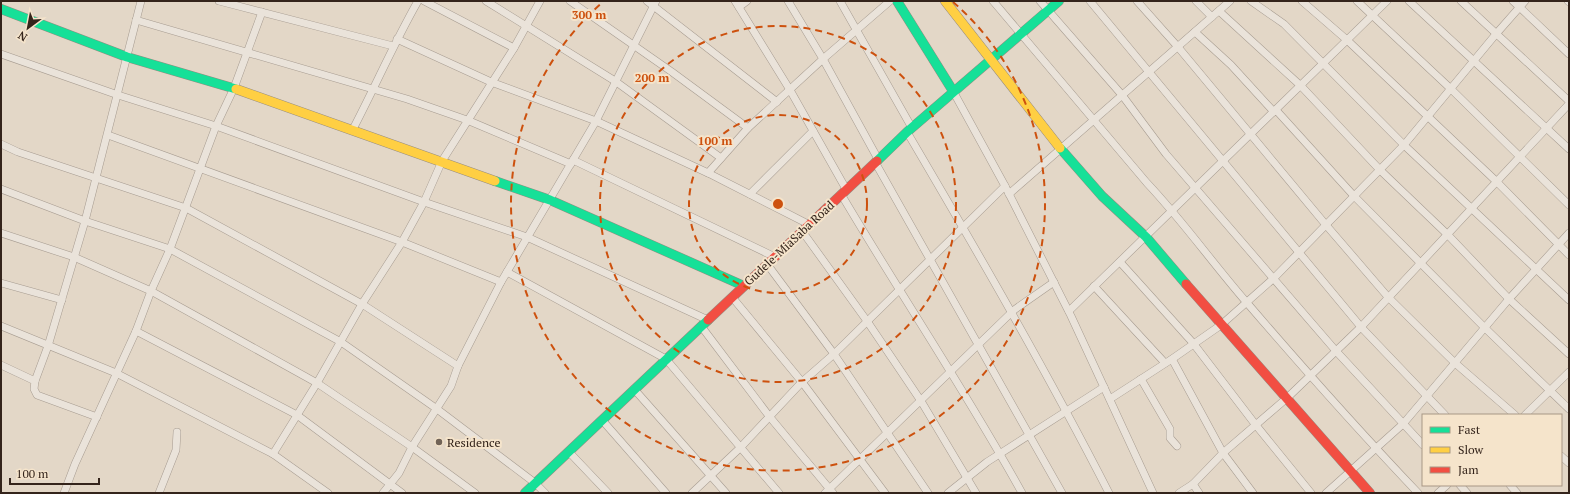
<svg xmlns="http://www.w3.org/2000/svg" width="1570" height="494" font-family="'PT Serif',serif">
<style>
.lines{fill:none;stroke-linecap:round;stroke-linejoin:round}
.street-casing{stroke:#a79c91;stroke-width:8}
.fast-casing{stroke:#968c81;stroke-width:10}
.slow-casing{stroke:#968c81;stroke-width:10}
.jam-casing{stroke:#968c81;stroke-width:10}
.street{stroke:#eae3da;stroke-width:7}
.fast{stroke:#16e098;stroke-width:9}
.slow{stroke:#ffcf43;stroke-width:9}
.jam{stroke:#f24e42;stroke-width:9}
.ring{fill:none;stroke:#cd510e;stroke-width:2;stroke-dasharray:7 5}
.poi-dot{fill:#716357;stroke:#f5e4cb;stroke-width:1.5}
.labels{text-anchor:middle;dominant-baseline:central;stroke-width:4;stroke-linejoin:round;paint-order:stroke}
.street-label{font-size:12px;fill:#34241b;stroke:#f5e4cb}
.poi-label{font-size:12px;fill:#34241b;stroke:#f5e4cb;text-anchor:start}
.centre{fill:#cd510e;stroke:#f5e4cb;stroke-width:2}
.ring-label{font-size:12px;text-anchor:middle;font-weight:bold;fill:#cd510e;stroke:#f5e4cb;stroke-width:4;stroke-linejoin:round;paint-order:stroke}
</style>
<rect width="100%" height="100%" fill="#e3d7c7"/>
<g class="lines">
<!-- street casing -->
<g class="street-casing">
<g id="street">
<polyline points="219,1 393,46"/>
<polyline points="424,1 514,48"/>
<polyline points="486,1 615,81 721,158"/>
<polyline points="570,1 672,72 748,128"/>
<polyline points="647,1 777,102"/>
<polyline points="735,1 790,90 846,189"/>
<polyline points="788,1 823,59 878,159"/>
<polyline points="840,1 912,128"/>
<path d="M993,1L1147,183C1183,221 1213,264 1248,304C1303,368 1360,432 1418,493"/>
<polyline points="1040,1 1122,95 1166,154 1336,351 1423,445"/>
<polyline points="1090,1 1361,327 1445,415"/>
<polyline points="1137,1 1178,47 1326,225 1388,297 1455,363 1515,415"/>
<polyline points="1196,1 1212,17"/>
<polyline points="1251,1 1284,24 1404,145 1569,300"/>
<polyline points="1302,1 1347,40 1496,181 1569,255"/>
<polyline points="1357,1 1451,89 1569,205"/>
<polyline points="1409,1 1569,149"/>
<polyline points="1461,1 1569,101"/>
<polyline points="1513,1 1569,54"/>
<polyline points="1568,1 1569,2"/>
<polyline points="739,7 747,1"/>
<polyline points="1219,11 1301,86 1380,170 1448,235 1509,299 1569,354"/>
<polyline points="136,20 407,99 467,120 571,164"/>
<polyline points="1195,32 1231,65 1274,112"/>
<polyline points="397,39 491,82 596,121 708,173 810,225"/>
<polyline points="1,54 118,95 216,126 424,202 527,237 708,320"/>
<polyline points="953,91 1005,186 1071,316 1153,493"/>
<polyline points="1276,110 1354,196 1485,328 1569,409"/>
<path d="M353,129C375,87 394,43 418,1"/>
<path d="M907,132C977,251 1046,370 1109,493"/>
<polyline points="108,135 402,242 501,282"/>
<polyline points="1,144 18,152 186,208 362,304 458,366"/>
<polyline points="573,160 775,257"/>
<polyline points="875,162 1062,493"/>
<polyline points="708,173 748,128 823,59 890,1"/>
<polyline points="1,189 85,221 170,249 341,342 437,409 535,483 545,493"/>
<polyline points="750,194 813,131"/>
<path d="M841,194C900,294 966,391 1022,493"/>
<polyline points="1009,194 1230,1"/>
<polyline points="802,231 867,321 921,401 976,493"/>
<polyline points="1,233 74,257 151,291 317,383 412,447 475,493"/>
<polyline points="1120,262 1193,343 1255,424 1311,493"/>
<polyline points="767,264 834,354 928,493"/>
<polyline points="507,272 666,359 779,493"/>
<polyline points="1,283 62,300"/>
<polyline points="1094,286 1165,363"/>
<polyline points="732,297 802,382 885,493"/>
<polyline points="1069,311 1387,1"/>
<polyline points="1,326 116,373 273,454 328,493"/>
<polyline points="701,326 769,416 833,493"/>
<polyline points="136,331 151,291 170,249 216,126 234,88 262,12"/>
<polyline points="1172,359 1223,453 1253,493"/>
<polyline points="1,365 35,381"/>
<polyline points="1141,379 1170,429 1170,438 1177,446"/>
<polyline points="634,389 726,493"/>
<polyline points="1110,399 1172,359 1221,325 1274,278 1404,145 1496,34 1525,1"/>
<polyline points="1525,415 1569,372"/>
<polyline points="97,417 37,395 34,389 35,381 48,346 85,221 141,1"/>
<polyline points="602,420 666,493"/>
<polyline points="569,452 608,493"/>
<polyline points="273,454 317,383 362,304 402,242 424,202 442,161 514,48 540,1"/>
<polyline points="1561,456 1569,463"/>
<polyline points="1193,484 1199,493"/>
<polyline points="1460,485 1467,493"/>
<polyline points="1510,485 1517,493"/>
<polyline points="64,493 75,464 136,331 297,415 402,493"/>
<polyline points="159,493 176,450 177,432"/>
<polyline points="383,493 399,473 412,447 451,386 458,366 501,282 596,121 656,1"/>
<polyline points="692,493 740,448 802,382 834,354 1005,186"/>
<polyline points="825,493 1014,310 1054,282"/>
<polyline points="948,493 987,462 1104,387"/>
<polyline points="1179,493 1193,484 1223,453 1287,398 1361,327 1569,104"/>
<polyline points="1326,493 1403,424 1509,299 1569,233"/>
<polyline points="1438,493 1447,485"/>
</g>
</g>
<!-- fast casing -->
<g class="fast-casing">
<g id="fast">
<polyline points="897,1 953,91"/>
<polyline points="1,9 127,57 236,89"/>
<polyline points="1060,148 1102,196 1146,237 1186,284"/>
<polyline points="877,161 907,132 1059,1"/>
<polyline points="495,181 550,200 744,286"/>
<polyline points="525,493 708,320"/>
</g>
</g>
<!-- slow casing -->
<g class="slow-casing">
<g id="slow">
<polyline points="945,1 1060,148"/>
<polyline points="236,89 495,181"/>
</g>
</g>
<!-- jam casing -->
<g class="jam-casing">
<g id="jam">
<polyline points="1186,284 1370,493"/>
<polyline points="708,320 877,161"/>
</g>
</g>
<!-- street -->
<use href="#street" class="street"/>
<!-- fast -->
<use href="#fast" class="fast"/>
<!-- slow -->
<use href="#slow" class="slow"/>
<!-- jam -->
<use href="#jam" class="jam"/>
</g>
<!-- distance rings -->
<g class="ring">
<circle cx="778" cy="204" r="89"/>
<circle cx="778" cy="204" r="178"/>
<path d="M953 2A267 267 0 1 1 603 2"/>
</g>
<!-- markers -->
<circle class="poi-dot" cx="439" cy="442" r="4"/>
<g class="labels">
<!-- street labels -->
<g class="street-label">
<text transform="translate(789 243) rotate(-43)">Gudele-MiaSaba Road</text>
</g>
<!-- poi labels -->
<g class="poi-label">
<text x="447" y="442">Residence</text>
</g>
</g>
<circle cx="778" cy="204" r="6" class="centre"/>
<g class="ring-label">
<text x="589" y="19">300 m</text>
<text x="652" y="82">200 m</text>
<text x="715" y="145">100 m</text>
</g>
<!-- border -->
<rect width="1570" height="494" fill="none" stroke="#34241b" stroke-width="4"/>
<!-- legend -->
<rect x="1422" y="414" width="140" height="72" fill="#f5e4cb" stroke="#a89785"/>
<rect x="1430" y="427" width="20" height="6" fill="#16e098" stroke="#a89785"/>
<text x="1458" y="434" font-size="12" fill="#34241b">Fast</text>
<rect x="1430" y="447" width="20" height="6" fill="#ffcf43" stroke="#a89785"/>
<text x="1458" y="454" font-size="12" fill="#34241b">Slow</text>
<rect x="1430" y="467" width="20" height="6" fill="#f24e42" stroke="#a89785"/>
<text x="1458" y="474" font-size="12" fill="#34241b">Jam</text>
<!-- north arrow -->
<g transform="translate(28 28) rotate(212)" stroke="#f5e4cb" stroke-width="3" paint-order="stroke">
<path d="M0-3L7 15L0 10L-7 15Z" fill="#34241b"/>
<text y="-6" font-size="11" font-weight="bold" text-anchor="middle" fill="#34241b">N</text>
</g>
<!-- scale -->
<path d="M10 478v6h89v-6" fill="none" stroke="#34241b" stroke-width="2"/>
<text x="16" y="478" font-size="12" fill="#34241b" stroke="#f5e4cb" stroke-width="3" paint-order="stroke">100 m</text>
</svg>
